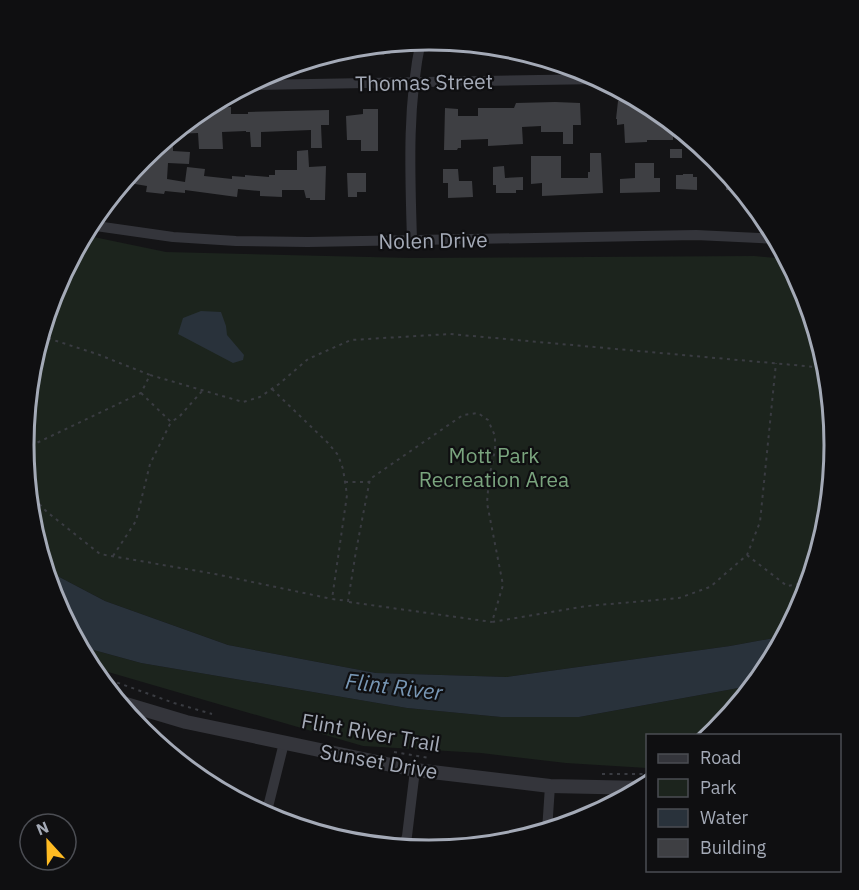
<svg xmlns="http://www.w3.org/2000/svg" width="859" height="890" font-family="'IBM Plex Sans',sans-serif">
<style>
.green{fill:#1c241d}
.water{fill:#29323b}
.building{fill:#3e3f43}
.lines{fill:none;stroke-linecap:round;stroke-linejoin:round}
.path{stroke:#3a3c42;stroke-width:2;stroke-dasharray:3 4.5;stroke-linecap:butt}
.minor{stroke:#34353b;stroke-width:10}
.tertiary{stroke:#34353b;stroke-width:14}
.labels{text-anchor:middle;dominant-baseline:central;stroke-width:4.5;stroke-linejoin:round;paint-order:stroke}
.street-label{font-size:21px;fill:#a4aab7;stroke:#0f0f11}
.park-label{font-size:21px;fill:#7aa47e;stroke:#0f0f11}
.water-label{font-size:22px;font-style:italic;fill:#7897b5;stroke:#0f0f11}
.rim{fill:none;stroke:#a4aab7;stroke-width:3}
</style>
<rect width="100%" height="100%" fill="#141416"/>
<!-- green -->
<g class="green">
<polygon points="84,235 166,252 411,258 754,256 788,259 804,290 827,366 835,445 827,524 804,600 785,636 730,646 507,677 376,673 228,645 105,601 46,570 32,524 24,445 32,366 55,290"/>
<polygon points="79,646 141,663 407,708 501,717 579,717 755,685 712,735 648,736 647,768 566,763 481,753 363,746 91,667"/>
</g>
<!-- water -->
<g class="water">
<polygon points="201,311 221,312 226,326 227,335 244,355 243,360 233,363 178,334 183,318"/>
<polygon points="46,570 105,601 228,645 376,673 507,677 730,646 785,636 766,671 755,685 579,717 501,717 407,708 141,663 79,646 55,600"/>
</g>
<!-- building -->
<g class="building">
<polygon points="392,43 390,54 385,53 384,55 372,53 374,45"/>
<polygon points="641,100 655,108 673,122 673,140 647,140 647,142 625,143 624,124 617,125 617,119 616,119 618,101"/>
<polygon points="555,102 580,103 581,125 573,125 573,144 563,144 563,132 541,132 541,126 522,127 523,144 488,146 488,139 461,140 461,148 458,148 457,150 444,150 445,108 458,109 458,116 478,116 478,108 514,108 516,103"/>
<polygon points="231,107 231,114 248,114 248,112 329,110 329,125 321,125 322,148 311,148 311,130 261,132 261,147 251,147 250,132 246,132 246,131 222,132 223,149 199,149 198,133 173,134 173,151 190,152 189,164 168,163 167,179 185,182 187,167 205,169 204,176 232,179 232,176 245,177 245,175 269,177 269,175 275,175 275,170 297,170 297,151 308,150 309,167 326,166 325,200 310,200 310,198 306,198 304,190 282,190 282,197 260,196 260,191 238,189 237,197 185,190 185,193 165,191 164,194 146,192 147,186 123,182 143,158 204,108"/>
<polygon points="363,109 378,109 378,151 361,151 361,140 347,140 346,116 363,114"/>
<rect x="670" y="149" width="12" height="9"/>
<polygon points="590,153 601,153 603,193 542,196 542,183 531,184 531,156 561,156 561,178 588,178 588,172 590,172"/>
<polygon points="635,163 654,163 654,178 660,178 660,192 620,193 620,179 635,178"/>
<polygon points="504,166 505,178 523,177 523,190 516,190 516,193 496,193 496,185 493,185 493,167"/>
<polygon points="443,169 458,169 459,181 472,181 473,197 448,198 448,183 443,183"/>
<polygon points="727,171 738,184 743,191 726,190"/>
<polygon points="347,173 366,173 366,192 357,192 357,197 348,197"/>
<polygon points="683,174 693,174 693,177 697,177 697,190 676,189 676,175 683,175"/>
</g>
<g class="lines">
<!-- path -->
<g class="path">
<polyline points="41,336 97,354 150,375"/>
<polyline points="272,389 328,443 338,455 343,469 347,495 332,599 348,601 356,551 370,479 463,415 478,413 488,420 495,436 495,450 489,478 487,503 503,585 492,622 587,606 679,598 710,587 747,555 760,522 776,363"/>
<polyline points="141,393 171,422 179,417 203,390"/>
<polyline points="24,449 141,393 150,375 243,402 260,397 279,384 308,359 351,340 450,334 827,368"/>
<polyline points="345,482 369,482"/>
<polyline points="29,493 47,512 100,554 215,574 332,599"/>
<polyline points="747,555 787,586 810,582"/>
<polyline points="113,556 136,521 150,464 171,422"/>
<polyline points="349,602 492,622"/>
<polyline points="96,675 174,703 212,714"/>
<polyline points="394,752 430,758"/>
<polyline points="602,774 648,774"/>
</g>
<!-- minor -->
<g class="minor">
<polyline points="247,85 601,79"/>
<polyline points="89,225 173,237 236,241 308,242 696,235 777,239"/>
<path d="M412,240C410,173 407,106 421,40"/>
<polyline points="266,815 284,743"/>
<polyline points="547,831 550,786"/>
<polyline points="403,848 407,836 415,770"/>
</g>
<!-- tertiary -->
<polyline class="tertiary" points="119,702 186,722 415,770 550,786 644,788"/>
</g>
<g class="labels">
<!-- street labels -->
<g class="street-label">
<text transform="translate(424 82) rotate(-1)">Thomas Street</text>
<text transform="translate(433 240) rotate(-1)">Nolen Drive</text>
<text transform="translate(371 732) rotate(10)">Flint River Trail</text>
<text transform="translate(379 761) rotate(10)">Sunset Drive</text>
</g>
<!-- park labels -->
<g class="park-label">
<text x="494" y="455">Mott Park<tspan x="494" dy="24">Recreation Area</tspan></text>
</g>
<!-- water labels -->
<g class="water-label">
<text transform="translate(394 686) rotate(7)">Flint River</text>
</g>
</g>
<!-- crop -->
<path d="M0 0H859V890H0ZM34 445a395 395 0 1 1 790 0a395 395 0 1 1-790 0Z" fill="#0f0f11" fill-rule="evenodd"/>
<path class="rim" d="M34 445a395 395 0 1 1 790 0a395 395 0 1 1-790 0Z"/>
<!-- legend -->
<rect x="646" y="734" width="195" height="138" fill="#0f0f11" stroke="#4b4d53" stroke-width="1.5"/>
<rect x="658" y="754" width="30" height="9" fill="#34353b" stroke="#4b4d53" stroke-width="1.5"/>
<text x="700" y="764" font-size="18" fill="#a4aab7">Road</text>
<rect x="658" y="779" width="30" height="18" fill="#1c241d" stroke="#4b4d53" stroke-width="1.5"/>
<text x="700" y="794" font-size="18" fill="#a4aab7">Park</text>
<rect x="658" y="809" width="30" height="18" fill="#29323b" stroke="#4b4d53" stroke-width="1.5"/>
<text x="700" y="824" font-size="18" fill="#a4aab7">Water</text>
<rect x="658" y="839" width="30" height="18" fill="#3e3f43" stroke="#4b4d53" stroke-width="1.5"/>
<text x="700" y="854" font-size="18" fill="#a4aab7">Building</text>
<!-- north arrow -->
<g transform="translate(48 842) rotate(338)"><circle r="28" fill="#0f0f11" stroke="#4b4d53" stroke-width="1.5"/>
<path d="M0-4.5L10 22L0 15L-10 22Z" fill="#ffbb23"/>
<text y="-9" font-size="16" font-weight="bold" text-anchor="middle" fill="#a4aab7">N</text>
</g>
</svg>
